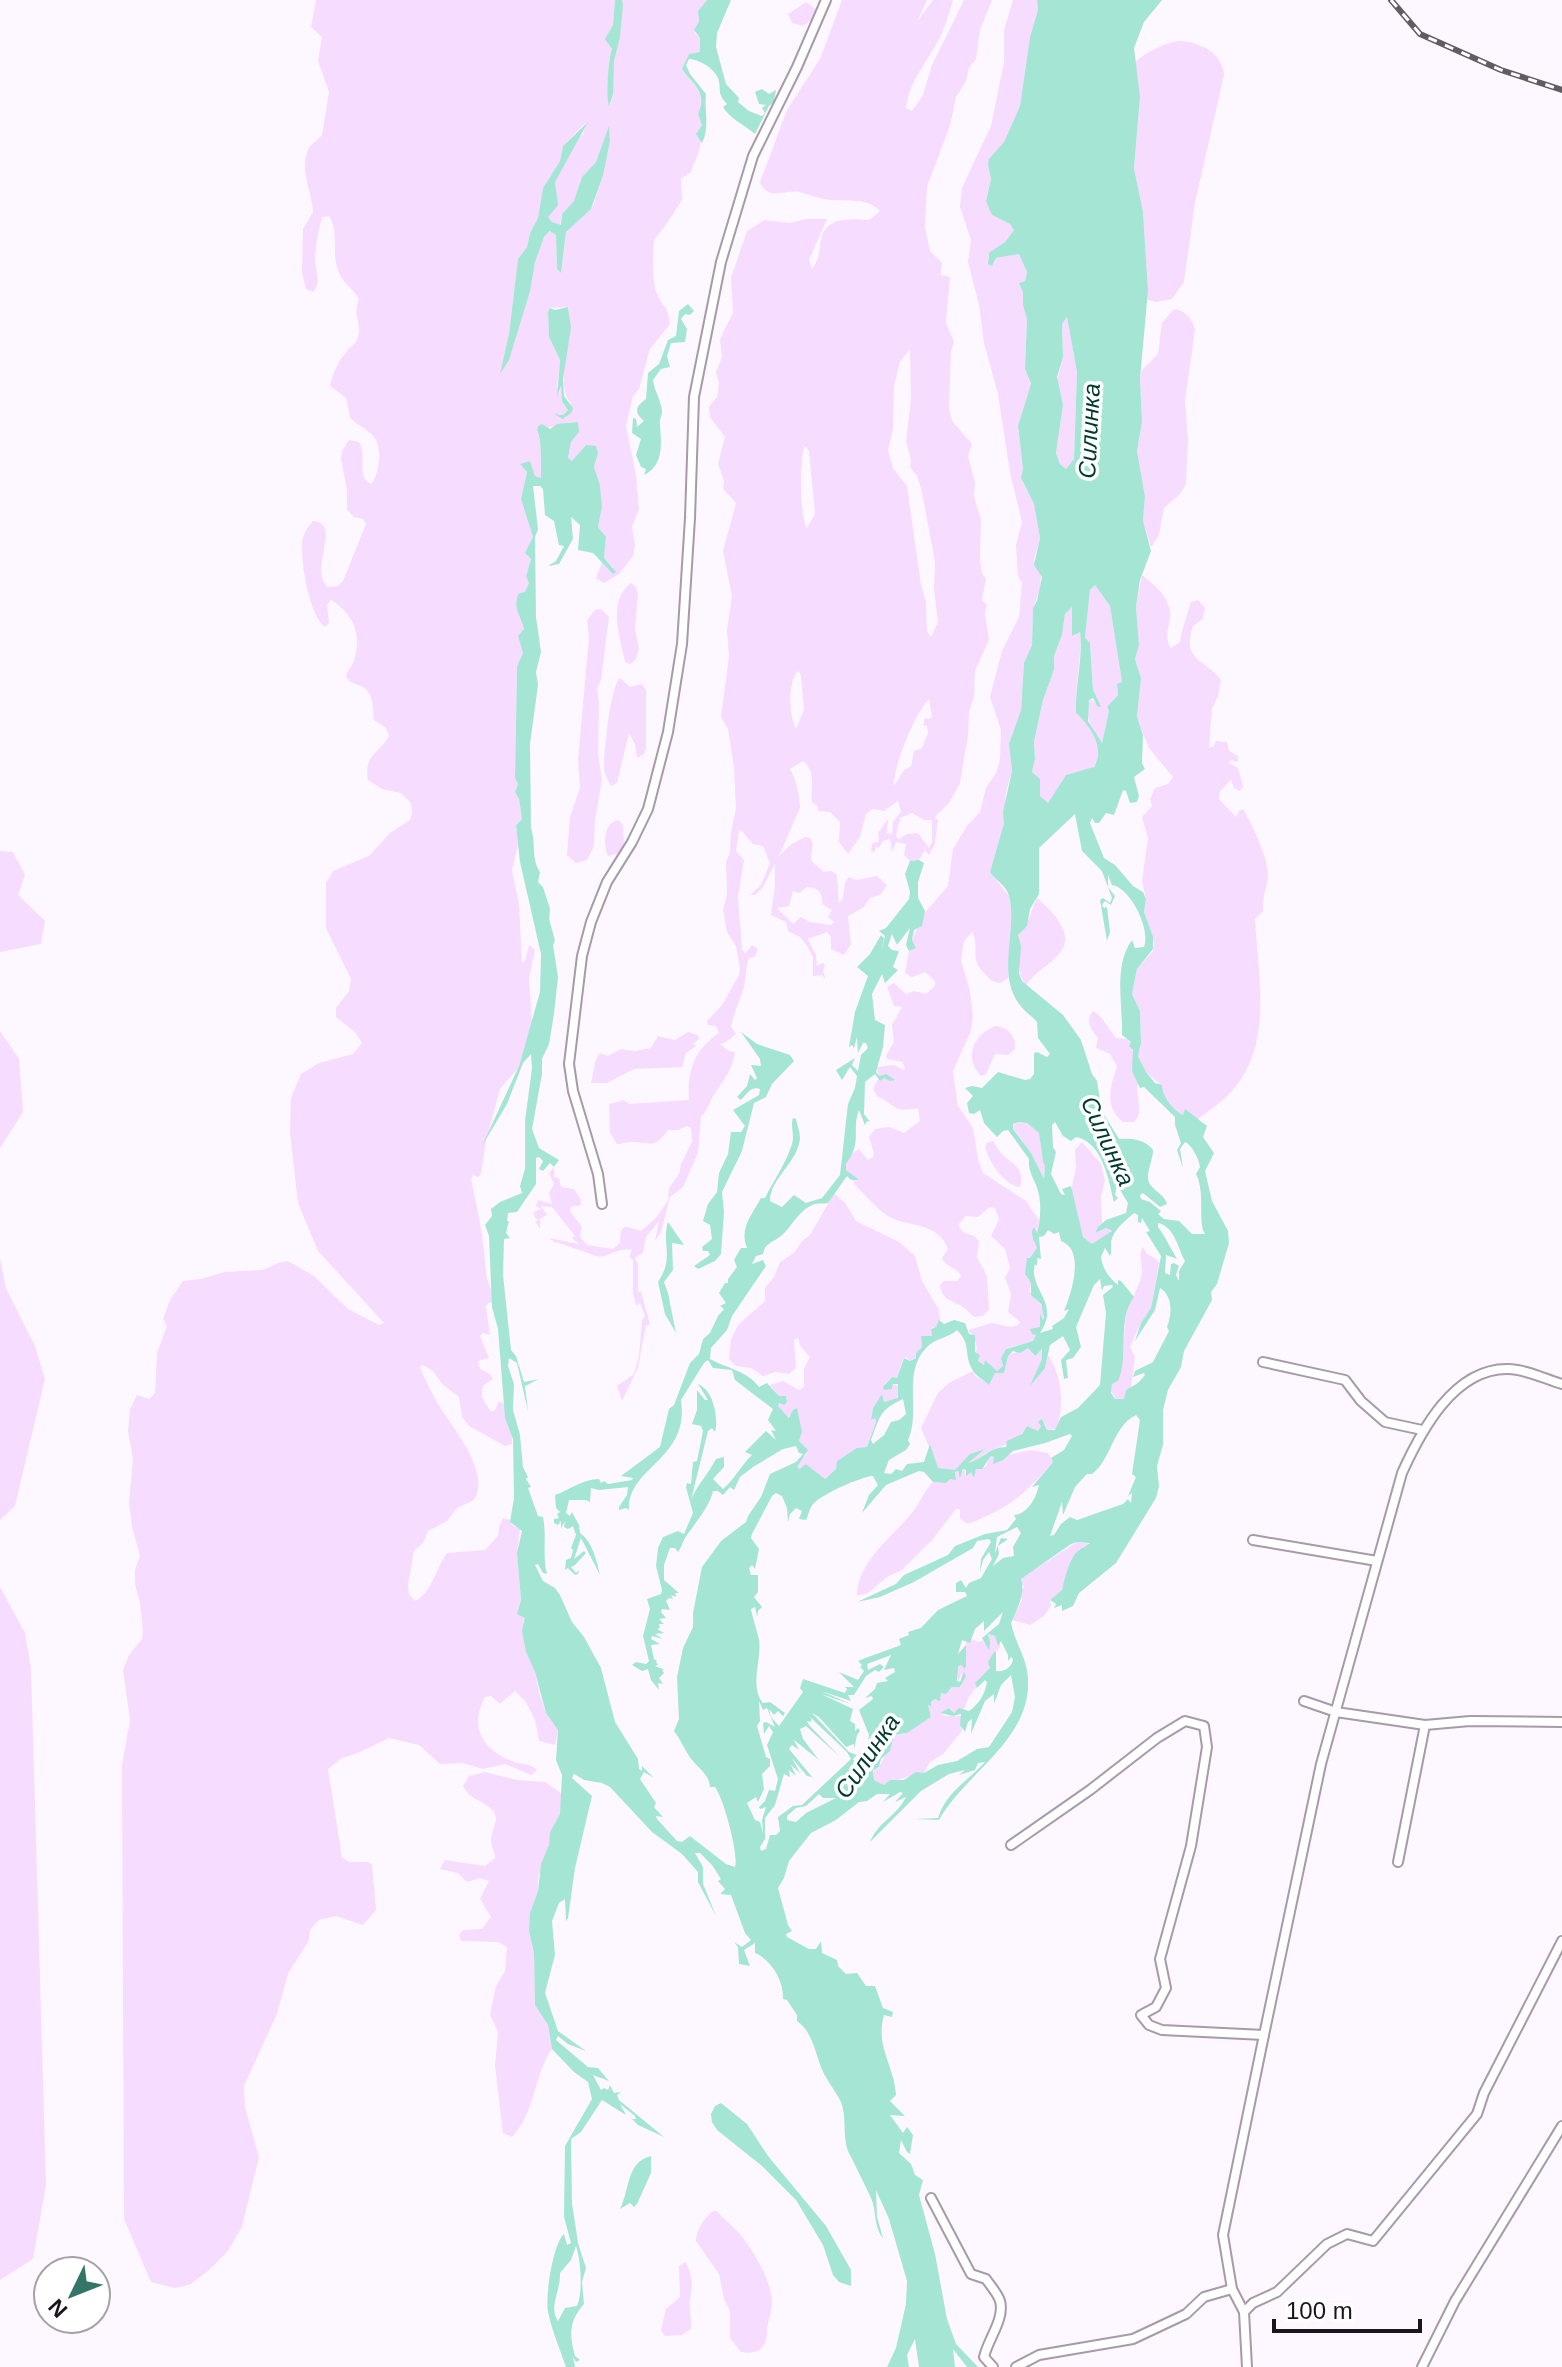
<svg xmlns="http://www.w3.org/2000/svg" width="1562" height="2367" font-family="Arial,sans-serif">
<style>
.green{fill:#f6dcfe;fill-rule:evenodd}
.water{fill:#a5e5d4;fill-rule:evenodd}
.lines{fill:none;stroke-linecap:round;stroke-linejoin:round}
.minor-casing{stroke:#a79aaa;stroke-width:12}
.minor{stroke:#fff;stroke-width:8}
.rail-casing{stroke:#615c63;stroke-width:6}
.rail{stroke:#fff;stroke-width:3;stroke-dasharray:9;stroke-linecap:butt}
.labels{text-anchor:middle;dominant-baseline:central;stroke-width:7;stroke-linejoin:round;paint-order:stroke}
.water-label{font-size:24px;font-style:italic;fill:#00392f;stroke:#fff}
</style>
<rect width="100%" height="100%" fill="#fdf7ff"/>
<!-- green -->
<g class="green">
<path d="M316,0H615L613,25L606,38L612,49C608,59 606,95 610,106C613,90 612,75 614,59C616,39 622,21 622,0H707L698,11L699,22L695,33L700,38V52L697,55L692,53L682,69C692,85 708,92 698,114L702,125L696,134L701,141C700,153 694,161 691,172L681,179L682,200C673,214 665,227 654,240C653,252 652,284 657,294C664,309 668,305 670,324L650,349L639,389L633,396L626,426L636,475L639,509L632,527L635,545L633,556L619,574L604,583L596,578L602,562L614,569L604,558L606,537L598,527L602,507L600,485L594,467L597,456L596,446H585L572,461L568,458L571,442L578,433V422C563,422 551,428 537,430C542,442 541,464 541,478L535,476L530,461L520,464L527,472L521,499L533,537L526,554L531,559L526,575L529,583L525,592L519,593C515,609 519,615 524,629L518,636L523,653L517,666L515,778L518,784L515,792L519,799L522,819L516,824L518,845L512,870L519,904L522,963L525,961L529,945L535,950L529,978L532,1022L518,1068L500,1089L486,1141L481,1174L478,1177L473,1175L471,1179C478,1210 484,1241 486,1272C487,1284 493,1289 493,1302L488,1303L486,1306L490,1335L483,1333L480,1336L489,1358L478,1361L480,1369L490,1374L493,1379L483,1386L482,1397L491,1412L495,1410L499,1401L504,1404L505,1418L512,1436V1444L505,1446L469,1426L462,1417L459,1397L442,1384L433,1371L423,1365L420,1367C425,1380 433,1395 440,1407C454,1430 491,1472 474,1500L457,1508L447,1521L428,1531L423,1543L414,1551L408,1585L409,1594L415,1601C432,1593 436,1568 447,1553L485,1550L498,1536L499,1527L503,1518L510,1520L512,1525L520,1529L517,1553L521,1600L518,1610L525,1618L526,1652L535,1672L539,1692L546,1713L558,1730L555,1745L539,1741L535,1720L526,1702L515,1691L500,1704L491,1696L485,1697C469,1727 482,1750 514,1762C523,1765 530,1763 537,1770L531,1775L505,1764L483,1769L463,1763L440,1764L419,1745L389,1738L358,1753L342,1758L328,1769L342,1857L349,1862H368L372,1865L376,1910L363,1925L336,1916L319,1920L310,1930L309,1940L288,1974L277,2014L244,2086L245,2107L259,2157L242,2227L228,2251L208,2271L189,2285L175,2288L151,2282L124,2219L122,1765L130,1720L123,1670L129,1655L142,1639L143,1630L140,1603L135,1584V1570L140,1556L132,1527L129,1503L133,1459L128,1431L130,1409L137,1395L149,1399L155,1393L157,1353L167,1326L163,1319L170,1300L183,1281L201,1279L225,1272L263,1270L278,1263L288,1261L314,1276L348,1309L379,1325L384,1323L318,1251L298,1203L290,1132L291,1098L301,1074L319,1063L353,1054L362,1043L355,1032L336,1017V1008L349,991L351,979L326,928V883L333,871L369,856L390,833L410,820L412,814L411,803L401,793L382,789L368,780C364,754 378,755 389,736L386,728L374,720C373,710 374,694 363,687C356,683 352,685 346,677C347,670 352,667 354,661C362,635 354,614 331,600L327,605L329,623L325,627C309,615 301,563 302,543C303,534 307,528 313,521C343,523 308,569 328,587L338,586L343,581L366,524L363,519L354,517L347,510V490L341,459L342,451L349,440L359,442C368,456 355,476 371,484C379,475 382,451 376,440C371,431 357,425 350,418L346,398L330,386C332,374 339,360 347,351C351,346 357,344 358,336C362,322 352,317 359,299C352,286 342,284 337,267C332,250 339,231 329,216L323,217C319,222 315,254 315,261C316,274 322,282 313,292L306,289L302,273L303,229L313,212C312,191 298,168 309,148C312,143 318,140 322,135L329,92L318,61L322,37L311,27ZM586,122L583,134L575,142L555,182L557,202L548,217L552,222L560,226L562,214L574,201L582,177L596,162L609,127L610,141L603,176L593,206L566,232L561,273L557,269L556,235L551,231C532,245 535,275 528,295C519,321 510,347 501,373L509,334L518,259L527,247L530,233L538,218L543,188L560,161L563,146ZM568,307C575,333 553,386 571,403L566,418L556,414L563,415L568,410L562,403L561,386L559,395L557,385L560,360L549,337L548,312L550,308Z"/>
<path d="M842,0H927L917,22L933,0H953C949,14 944,31 937,43C925,64 909,83 906,108L912,111L923,95L932,65L964,0H992L980,30L976,59L969,68L966,81L956,97L950,126L927,187L925,227L930,251L942,263L941,275L950,277L946,323L954,342L951,351L949,408L952,421L972,444L968,456L975,482L974,496L981,520L980,559L982,573L986,579L982,600L987,605L985,614L989,640L975,671L974,697L969,712L968,736L960,783L949,803L935,817L938,820L935,844L929,855L925,850L919,860L910,861L904,855L906,844L896,842L892,852L890,839L883,841L879,848L876,847L874,852L871,851L872,844L879,841L878,833L888,819L887,833L892,834L893,822L901,812L898,801L884,811L873,809L866,814L860,837L848,854L839,842L840,822L830,812L818,811V807L812,802C810,786 817,773 803,761L790,769C796,778 800,797 800,808L779,856L790,845L805,837L810,838L813,844C809,866 811,859 824,872L831,871L837,875L839,903C847,897 841,885 849,877L857,880L877,876L887,885L880,895L870,898L864,907L848,916L851,944L844,955L831,949V937L827,932L808,939L816,955L817,966L822,963L825,965L823,971L826,980L822,975L813,976V957L807,946L800,937L788,931L786,922L771,915L775,885V864L763,887L755,895H750L761,885L770,863L763,846L753,844L741,830L739,831L736,851L744,860L738,896L742,949L745,954L752,945L758,949L755,957L749,958C745,969 747,979 743,990C739,1002 734,1013 731,1027L736,1034L726,1042L720,1044L729,1051L735,1052C733,1069 723,1081 714,1095C708,1103 709,1110 701,1117L698,1153L683,1187L670,1197L661,1232L655,1241L659,1221L646,1237L643,1253L635,1258L638,1264V1292L641,1291L650,1324L646,1325L638,1368L622,1401L617,1386L634,1374L639,1356L642,1320L645,1316L640,1303L636,1306L633,1292V1260L629,1257L632,1250C618,1247 606,1259 596,1256C583,1252 568,1245 554,1242L549,1238L579,1244L572,1238L575,1236L552,1207L541,1206L547,1215L540,1219V1229L535,1221L539,1220L535,1218L534,1212L541,1209L536,1206L538,1200L552,1204L549,1193L554,1184L549,1173L554,1167V1177L559,1178L561,1187L574,1189L581,1200V1205L571,1207L570,1211L582,1227L580,1237L587,1245L613,1249L620,1243C620,1221 626,1227 641,1231L655,1219L668,1201L669,1188L679,1174L681,1164L692,1142L691,1128L687,1126L678,1130H668C654,1150 650,1142 631,1142C626,1142 622,1144 617,1144L610,1133L609,1104L624,1100L629,1104L689,1100C687,1071 694,1050 719,1033L716,1026L708,1025L707,1021L722,1005L739,975L740,969L736,946L727,932L723,909L727,895L726,862L730,853L731,832L736,808L734,767L728,729L721,717L729,657L727,630L732,596L723,551L736,503L723,489L724,481L718,464L725,437L710,417L709,407L717,397L719,383L716,372L722,357L720,339L733,313L731,278L747,231L765,220L790,223L806,219H827L809,260L812,269C820,258 819,252 821,239C826,216 853,219 869,220L880,211C867,197 848,202 831,200C820,199 810,195 800,192C785,189 768,202 760,182L787,110L820,59ZM910,349L911,398L906,441L911,460L910,467L917,476L921,488L935,562L934,588L938,622L931,637L927,631L926,602L921,585L907,486L893,468L888,450L893,430L894,386L900,362ZM805,446L809,451L815,514L807,528C800,518 799,457 805,446ZM798,671L801,675L804,710L796,729C789,715 787,683 798,671ZM929,699L932,717L929,719L925,718L923,725L927,726L928,733L922,748L914,751L911,766L904,770L894,786C893,767 915,713 929,699ZM912,813L924,820H932V842L929,848L918,833L907,834L899,839L896,836L900,818ZM807,887C821,888 821,893 823,905L832,910L828,917L834,922L831,925L810,922L801,917L793,924L777,908L789,906L793,891L799,893Z"/>
<path d="M1013,0H1037L1038,10L1030,37L1020,106L1004,142L991,157L988,165L991,179L986,199L992,215L1010,224L1014,230L1005,242L988,255L989,265L994,264L996,258L1019,254L1027,272L1025,281L1019,283L1024,292L1023,305L1027,318L1025,369L1031,385L1018,427L1023,470L1022,481L1034,504L1040,538L1034,560L1041,575L1040,589L1033,609L1032,645L1024,663L1021,710L1009,744L1012,771L1006,792L1004,823L990,872L1009,896L1013,923L1008,978L1000,983C992,982 990,979 984,973C968,957 981,947 972,932L964,941L961,960L970,991L973,1016L971,1031L953,1071L958,1106L973,1128L978,1159L983,1173L1026,1201L1039,1220L1037,1233L1034,1227V1242L1038,1248L1030,1258L1028,1257L1026,1276L1031,1283L1030,1292C1036,1302 1048,1307 1043,1320L1041,1314L1040,1327L1032,1334L1036,1335L1033,1341L1007,1348L1001,1358L1003,1366L997,1371L986,1361L983,1365L978,1361L980,1355L975,1352L977,1348L973,1334L969,1332V1330L992,1323L1010,1327L1018,1325L1020,1322L1008,1312L1011,1294L1005,1278L1010,1268L1005,1249L991,1236L999,1219L995,1208L990,1207L978,1217L966,1216L958,1225L963,1232L974,1236L979,1241L977,1257L987,1276L989,1309L983,1316L974,1317C970,1314 968,1310 964,1308C953,1300 942,1301 940,1285L944,1281H957L961,1276C957,1267 946,1268 942,1258L948,1249C938,1221 908,1228 888,1216C876,1208 866,1196 855,1185L853,1180L858,1181L846,1170C845,1163 851,1152 859,1149L868,1160L873,1157L874,1153L869,1137L875,1129L889,1127L904,1133L920,1121L918,1109C912,1108 905,1111 899,1109C892,1107 887,1100 878,1097L873,1089L878,1079L880,1081L884,1078L893,1082L886,1074L878,1076L877,1067L894,1065L904,1070L905,1068L902,1062L888,1059L886,1056L894,1042L892,1025L902,1007L894,1006L887,987L894,983L906,994L914,991L926,994L935,986V981L925,972L912,977L905,973L909,951L916,947L912,940L923,915L948,886L953,849L967,826L980,812L986,788L996,773L1000,760L1001,730L990,697L1002,651L1019,617L1022,583L1018,576L1016,545L1022,522L1010,473L998,394L984,343L979,305L968,262L971,240L960,207L962,188L991,126L1004,62V30Z"/>
<polygon points="806,2 814,8 817,16 803,26 792,23 788,14"/>
<path d="M1178,41C1199,41 1223,53 1224,75L1195,203L1184,282L1172,299L1156,302L1146,299L1148,290L1143,212L1134,168L1140,97L1134,63C1148,51 1161,45 1178,41Z"/>
<path d="M1174,309C1185,310 1193,319 1195,330L1185,401L1188,440L1186,484L1179,495L1164,508L1159,535L1151,547L1143,521L1145,496L1137,451L1142,422L1140,379L1142,370L1158,354L1162,323Z"/>
<polygon points="1067,317 1077,372 1074,459 1066,469 1060,464 1056,453 1063,405 1057,381 1063,357 1062,324"/>
<path d="M1142,575C1154,585 1167,594 1170,611C1172,624 1162,635 1171,648L1180,642C1182,628 1187,616 1191,602L1198,600L1205,608L1203,619L1193,626C1181,662 1206,659 1221,680L1218,696L1212,709L1209,747H1213L1216,741L1227,742L1229,751L1238,756V762L1231,760L1229,763L1238,768L1243,786L1240,791L1234,788L1231,780L1220,791L1219,799L1236,817L1239,811L1243,809C1252,824 1270,861 1268,878C1266,890 1262,898 1263,911L1255,919C1258,977 1274,1045 1231,1092C1221,1103 1208,1111 1197,1120L1187,1111L1183,1115C1174,1111 1161,1096 1162,1086L1146,1072L1138,1056L1141,1043L1140,1011L1132,994L1137,969L1153,951L1154,943L1144,912L1146,899L1142,881L1148,838L1142,817L1152,806L1150,799L1155,788L1168,784L1173,777L1149,748L1137,719L1141,678L1135,659L1139,645L1136,607Z"/>
<path d="M631,583L636,587L638,594L635,629L639,649L636,659L630,664L625,662C620,637 607,601 631,583Z"/>
<path d="M1095,585L1110,606L1122,682L1117,685L1118,695L1107,707L1109,711L1102,743C1091,729 1084,715 1090,699L1101,706L1093,690L1090,643L1085,639L1090,590Z"/>
<path d="M1072,607L1074,637L1078,631L1080,632C1082,660 1074,687 1077,715C1091,725 1111,757 1090,769C1083,773 1072,771 1065,777C1058,784 1056,796 1048,803L1040,796V779L1032,772L1035,759L1034,742L1043,700L1054,670V656L1062,635L1065,614Z"/>
<polygon points="601,609 609,617 601,680 597,689 599,704 598,753 602,779 595,820 594,846 587,860 576,863 567,855 570,817 580,788 578,760 589,637 587,620 595,610"/>
<path d="M620,678L630,687L642,684L646,690V749L644,754L637,758L635,744L629,733L617,783L611,786C608,780 604,774 604,768C604,751 610,687 620,678Z"/>
<path d="M618,820L623,825L624,845L620,853L608,856C603,844 603,823 618,820Z"/>
<polygon points="0,851 13,852 25,875 18,895 45,921 41,944 0,952"/>
<path d="M1037,898C1051,910 1078,935 1058,955C1048,966 1035,972 1026,985C1014,971 1022,952 1018,935C1030,924 1030,912 1037,898Z"/>
<path d="M1093,1011L1100,1016L1116,1038L1127,1039L1131,1043L1129,1045C1138,1055 1131,1071 1138,1083C1135,1097 1145,1111 1134,1122H1123C1103,1106 1111,1085 1117,1066L1110,1054L1096,1048L1098,1038C1092,1030 1084,1021 1093,1011Z"/>
<path d="M996,1026C1008,1027 1017,1037 1015,1049L1008,1055L995,1054L986,1074L981,1076C963,1058 974,1033 996,1026Z"/>
<polygon points="0,1031 19,1059 23,1112 0,1148"/>
<path d="M688,1032L698,1035L699,1039L693,1044L696,1046L686,1053L682,1067L634,1069L607,1083H591C594,1073 593,1061 600,1053L608,1056L621,1049L635,1051L651,1048L658,1036L675,1040Z"/>
<path d="M1016,1122L1027,1123L1039,1133L1043,1162L1045,1166L1044,1179H1041C1039,1161 1023,1143 1013,1128Z"/>
<path d="M993,1141C996,1145 998,1150 1001,1153C1013,1165 1025,1167 1020,1187C1004,1185 989,1162 985,1147L987,1143Z"/>
<polygon points="1082,1142 1101,1164 1105,1180 1101,1197 1102,1223 1094,1233 1106,1228 1112,1232 1092,1244 1083,1237 1071,1191 1076,1168 1075,1150"/>
<path d="M834,1193L845,1203L856,1221L899,1242L915,1256L922,1281L939,1310L940,1320L936,1327L931,1328L932,1336H921L922,1347L916,1353V1358L910,1361L906,1357L903,1359L897,1378L892,1377L885,1384L892,1389L894,1384L900,1387L897,1399L884,1402L882,1395L873,1408L871,1420L875,1418L876,1422L867,1447L858,1448L837,1461L836,1469L825,1479L806,1464L801,1469L797,1468V1463L807,1454L799,1441C807,1420 786,1420 778,1406L779,1403L783,1405L787,1402L786,1396H779L770,1385L783,1381L799,1390L804,1387V1369L810,1357L800,1346L798,1338L794,1340L796,1368L789,1374L775,1372L763,1376L751,1368L736,1366L729,1359L731,1340L738,1325L765,1301V1288L774,1277L780,1262L794,1253L802,1241L810,1235Z"/>
<path d="M1143,1247L1147,1254L1156,1259L1159,1263L1151,1308L1141,1323L1130,1347L1135,1357L1131,1388L1126,1390L1124,1399H1116L1111,1391L1112,1383L1117,1382C1128,1360 1121,1336 1127,1312C1130,1300 1142,1283 1142,1271C1142,1261 1138,1256 1143,1247Z"/>
<polygon points="0,1258 6,1288 35,1346 45,1379 15,1506 0,1520"/>
<path d="M1028,1348L1034,1356L1040,1350L1044,1352L1035,1381L1039,1373L1045,1368L1048,1355C1062,1375 1065,1408 1056,1429L1047,1430L1045,1423L1039,1424L1041,1426L1038,1431L1027,1426C1019,1441 1004,1445 990,1451C981,1455 977,1461 968,1463L985,1449L970,1454L956,1471L960,1475L965,1469V1475L971,1472L974,1478L976,1469L985,1467L991,1456L994,1457V1463L1007,1455L1031,1450L1048,1453L1053,1462C1024,1495 1010,1508 968,1524L960,1519V1509H956L932,1540L902,1570L887,1577L868,1593L857,1596C857,1562 892,1537 912,1513C920,1503 924,1491 933,1482L946,1483L950,1479H956L955,1471L938,1469L930,1444L929,1447L921,1428L938,1393L949,1383L973,1371L975,1376L989,1384L995,1373H1004L1008,1355Z"/>
<path d="M1077,1542L1091,1544L1083,1547L1071,1560C1070,1571 1065,1578 1062,1590L1050,1600L1051,1606L1044,1616L1030,1625L1012,1620L1022,1600L1021,1592L1024,1587L1021,1582L1022,1578Z"/>
<polygon points="0,1587 25,1633 31,1668 46,2185 33,2259 0,2280"/>
<path d="M989,1634L995,1636L998,1645L1000,1643V1647L989,1661L990,1668L969,1697L964,1709L954,1713L950,1708L940,1713L944,1716H962V1731L943,1754L930,1762L924,1773C917,1773 891,1782 884,1785L874,1780V1769L879,1768C883,1756 892,1749 894,1735L904,1734L931,1717L928,1706L931,1707V1702L936,1699L940,1700L941,1693L946,1694L952,1687H961L962,1672L958,1683L957,1669L961,1665L965,1669L966,1666V1642L973,1639L977,1642L983,1641L989,1648Z"/>
<path d="M485,1772L517,1780L545,1782L562,1794L560,1814L550,1832L549,1845L538,1877V1891L531,1911L529,1931L534,1953L535,2005L548,2025L552,2049C534,2075 535,2113 512,2137L503,2133L495,2065L498,2032L490,2014L496,1986L505,1971L507,1947L498,1942L461,1941L459,1935L463,1930L482,1929L491,1917L480,1899L489,1881L480,1878L467,1882L458,1873L440,1869L445,1860L485,1866L495,1858C495,1851 490,1844 491,1838C493,1826 502,1817 489,1807C477,1797 473,1802 463,1786L469,1776Z"/>
<path d="M713,2211H717C725,2221 736,2228 743,2238C756,2255 769,2277 772,2299C773,2309 768,2320 767,2330C767,2348 759,2355 741,2352L730,2338V2311L724,2299L719,2274L696,2241C696,2230 705,2217 713,2211Z"/>
<path d="M685,2262C694,2275 692,2287 690,2301C689,2310 692,2319 691,2329L682,2335L665,2336L661,2330L666,2309L680,2297L679,2266Z"/>
</g>
<!-- water -->
<g class="water">
<path d="M615,0H622L623,5L620,37L614,61L613,94L609,106C606,98 608,58 612,49L605,39L613,25Z"/>
<path d="M707,0H731L717,33L716,47L726,84L739,98L738,102L749,111L762,116L765,113L762,108L766,105L759,104L755,92L762,89L769,94L776,90L774,102L769,106L755,134C746,126 729,118 723,107L727,104C716,92 722,90 718,78C714,68 698,59 689,59L686,65L690,74L706,94C704,111 710,127 702,143L696,134L702,125L698,114C708,92 693,85 682,69L689,54L700,52V38L694,30L699,22L698,11Z"/>
<path d="M1037,0H1162L1144,22L1134,48L1140,97L1134,168L1143,212L1148,290L1140,379L1142,422L1137,451L1145,496L1143,521L1151,551L1140,580L1136,607L1139,645L1135,659L1141,678L1137,717L1143,735L1142,763L1145,769L1134,777L1139,796L1137,802L1130,803L1126,791L1123,790L1114,815L1106,813L1099,823H1095L1092,818L1090,823L1104,858L1115,865L1133,886L1143,892L1146,899L1144,912L1153,937V949L1137,969L1132,994L1140,1011L1141,1043L1138,1056L1146,1072L1155,1083L1162,1085C1162,1096 1173,1110 1183,1115L1185,1109L1207,1126L1203,1137L1214,1153L1205,1171L1212,1201L1228,1231L1229,1243L1217,1284L1211,1292L1212,1300L1184,1351L1181,1367L1168,1390L1163,1410V1445L1157,1466L1159,1486L1156,1498L1116,1563L1079,1593L1073,1606L1062,1611V1605L1054,1608L1056,1604L1050,1600L1062,1590C1064,1581 1069,1561 1075,1554C1079,1549 1087,1546 1090,1543L1077,1542L1071,1544L1021,1579C1026,1593 1017,1609 1011,1623C1014,1639 1024,1654 1027,1670C1038,1737 966,1771 939,1820L915,1819L938,1818C946,1792 968,1781 985,1762L978,1763L975,1770L959,1775L965,1770L949,1774L921,1791L870,1842C878,1822 897,1816 906,1797L895,1802L903,1793L900,1792L883,1802L890,1794H877L867,1801L859,1802L836,1820L811,1833L789,1861L784,1878L778,1888L788,1925L792,1931L786,1934L787,1937L809,1949H816L821,1941L822,1953L837,1960L838,1966L846,1974L857,1973L866,1986H875L883,2008L893,2012L892,2017L884,2015C875,2047 894,2064 896,2095L890,2101L905,2116L890,2115L903,2133L907,2127L913,2135L910,2154L907,2152L901,2140L899,2153L911,2164L915,2175L923,2180L919,2195L935,2254L947,2319L956,2344L978,2367H967L953,2349L955,2367H919L915,2339L907,2355L909,2367H887L896,2348L906,2304L907,2281L889,2219L876,2190L877,2217L883,2238C873,2226 877,2211 871,2198C864,2183 857,2169 850,2155C841,2139 848,2116 840,2100C835,2091 829,2083 824,2074C815,2055 814,2033 797,2021V2015L787,2000L783,1999C784,1982 772,1960 755,1953V1943L744,1950L750,1966L739,1964L738,1947L734,1942L742,1947L751,1940L745,1933L731,1895L720,1894L725,1889L718,1881L721,1879L712,1865L700,1853H695L703,1867V1884L716,1916L698,1882V1872L682,1854L652,1832L610,1787L602,1783L584,1780L574,1774L572,1778L592,1796L575,1868L568,1918L566,1921L565,1899L559,1903L552,1921L555,1955L545,1993L558,2031L586,2051L568,2044L558,2036L556,2040L588,2067L598,2068L609,2081L593,2075L601,2090L604,2088L608,2090L610,2085L614,2093L621,2092L617,2095L619,2100L664,2137L638,2125L632,2119H636L635,2116L620,2104L626,2115L602,2100L581,2132L571,2139L572,2203L578,2243L586,2268L582,2282L584,2304C569,2321 569,2334 575,2356L580,2360L576,2362L573,2357L575,2367H566C560,2349 552,2331 548,2312C545,2297 553,2243 564,2234L567,2245L571,2243L564,2217L565,2146L592,2099L588,2082L574,2072L552,2049L548,2025L535,2005L534,1953L529,1931L530,1913L538,1891L541,1864L549,1845L550,1832L560,1814L562,1775L556,1760L558,1730L546,1713L535,1672L526,1652L522,1631L525,1618L517,1614L521,1600L517,1553L522,1531L510,1522L514,1498L513,1439L505,1418L498,1329L492,1307L489,1236L485,1225L492,1216L491,1209L500,1202L522,1193L520,1186L525,1169V1121L532,1068L531,1054L523,1063L507,1104L482,1146L519,1066L540,992L541,954L520,862L516,825L522,819L519,799L515,792L518,784L515,778L517,666L523,653L518,636L524,629C521,617 512,607 519,593L525,592L529,583L526,576L531,559L525,553L533,537L521,499L527,472L520,464L530,461L535,476L541,478C541,466 542,440 537,430L538,426L542,424L550,429L557,424L578,422L579,432L571,442L568,458L572,461L586,445L596,446L598,453L594,467L600,485L602,507L598,527L606,537L604,558L616,572L613,574L593,553L578,550L580,525L571,517L573,539L559,564L548,566L556,561L564,546L559,545L554,521L545,515L543,489L540,486H533L538,529L535,537L536,617L541,652L536,672L538,685L530,744L531,828C536,842 531,859 540,872L538,882L543,887L550,909L549,919L555,940L553,945L558,977L554,1014L549,1044L542,1059V1074L532,1129L539,1148L559,1160L554,1167L550,1163L543,1171L539,1169L543,1161L539,1157L536,1158V1184L517,1212L508,1213L507,1221H509L506,1233L510,1238L504,1239L503,1275L511,1350L516,1356L524,1382L539,1379L525,1386L528,1411L517,1363L509,1358L508,1366L514,1384L513,1410L520,1435L523,1467L528,1477L526,1479L531,1487L528,1488L538,1516L543,1517C547,1536 542,1555 547,1574L543,1573L538,1564L535,1565L543,1581L555,1588L560,1595L572,1622L584,1637L601,1668L615,1722L638,1759L639,1769L642,1771V1766L654,1778L644,1772L640,1779L656,1803L654,1807L663,1817L656,1816L657,1819L677,1841L682,1842L690,1836L726,1864L735,1867C739,1854 723,1797 715,1787H710C709,1774 699,1769 692,1760C685,1751 681,1740 674,1731L679,1719L677,1677L683,1648L693,1627V1613L702,1567L721,1541L746,1522L748,1516L761,1497L770,1474L796,1462L803,1454L799,1453L796,1446L783,1449L753,1467L740,1477L734,1490L730,1487L723,1495L718,1491H713C710,1506 696,1522 687,1535C683,1540 682,1547 678,1552L675,1548H670L664,1565V1580L679,1593H675L676,1597L671,1595L673,1599L669,1598L666,1601L670,1610L662,1609L661,1612L666,1618L659,1619L664,1624H659L660,1628L657,1629L664,1633L655,1634L663,1639L652,1636L651,1639L660,1644L651,1645L654,1659L657,1661L656,1662L658,1665L655,1666L665,1670H662L664,1673L659,1678L663,1684L658,1683L659,1690L651,1680L648,1669L642,1671L632,1665L636,1662L646,1664L649,1661L643,1636L650,1609L647,1599L661,1594L662,1590L656,1566L658,1548L663,1537L678,1531L684,1534L693,1513L686,1487L687,1483L691,1484L693,1462L697,1461L703,1431L701,1426L692,1424L697,1410V1390L705,1400H708L698,1384C713,1390 719,1417 715,1432L712,1428L708,1431L691,1500C696,1487 708,1474 716,1459L724,1457V1467L713,1479L723,1489C735,1479 741,1465 752,1455L745,1452L766,1431L776,1440L771,1430L776,1431L768,1420L773,1409L735,1380L732,1370L713,1368L708,1360L704,1363L681,1400C690,1460 627,1467 629,1510L626,1508L619,1510V1507L627,1495L628,1487L599,1490L591,1488L590,1502L586,1500H569L566,1513L570,1516L572,1512L579,1525L580,1533C592,1541 597,1561 600,1575L581,1538L574,1559L584,1551L586,1553L575,1565L571,1567L576,1573L579,1570L578,1574L575,1575L568,1568L565,1570L566,1560L571,1558L573,1550L571,1548L576,1535L573,1526L568,1529L564,1527L565,1521L561,1528V1521L558,1525L554,1523V1519L559,1518L557,1514L560,1512L556,1508L555,1495C569,1490 583,1479 599,1479L601,1483L604,1481L608,1484L632,1480L633,1478L621,1476L660,1447L669,1409L674,1405L690,1363L699,1354L703,1339L710,1333L718,1316L724,1309L720,1306L726,1303L719,1293L725,1283H728V1279L737,1267L734,1260L741,1248H747C739,1228 752,1215 761,1198H765C774,1180 786,1163 792,1144C795,1135 790,1127 793,1118L796,1119C797,1125 800,1131 800,1138C798,1163 770,1178 770,1201L782,1207L794,1195L806,1203L822,1198L840,1175L848,1104L855,1088L857,1076L850,1067L842,1080L836,1070L855,1058L852,1065L858,1071L861,1055L868,1048L866,1043H863L858,1053L857,1037L854,1048L852,1045L849,1047L855,1012L868,976L857,967L870,954L881,935L884,938L881,952L885,936L879,931L886,928L909,899L910,892L905,874L910,861L919,860L924,863L918,882V898L925,911L922,926L914,930L912,940L916,948L909,951L906,945L910,928L897,945L892,934L888,946L892,950L899,951L893,967L898,970L885,983L882,974L872,994L875,1020L885,1025L883,1047L876,1072L879,1076L886,1074L895,1080L890,1081L884,1078L880,1081L875,1074L865,1082L864,1114L870,1122L867,1121L865,1125L859,1110C851,1130 863,1141 846,1164V1170L859,1180H851L847,1176L828,1203C823,1204 819,1203 815,1204C799,1209 792,1227 781,1236C772,1243 765,1243 763,1254L756,1256L752,1264L763,1260L766,1266L732,1316L727,1330L711,1348L710,1359C726,1368 748,1371 759,1387L767,1383L779,1396H786L787,1402L784,1405L779,1403L778,1406L789,1418L793,1410L797,1408L802,1432L799,1441L808,1450L797,1467L800,1469L806,1464L825,1479L836,1469L837,1461L857,1448L867,1447L876,1422L875,1418L871,1420L873,1408L882,1394L884,1402L898,1398V1384H893L892,1389L884,1390L883,1387L892,1377L897,1378L904,1358L910,1361L916,1358V1353L922,1347L921,1336H932L931,1329L936,1327L939,1320L944,1324L954,1320L965,1323L969,1334L975,1335V1352L980,1355L978,1361L984,1365L985,1360L997,1371L1003,1366L1001,1358L1006,1349L1033,1341L1036,1335L1032,1334L1030,1329L1040,1327V1313L1043,1320L1044,1317L1041,1304L1031,1295V1283L1025,1274L1027,1258H1030L1037,1248C1035,1242 1029,1234 1034,1227L1037,1233C1041,1219 1042,1198 1036,1185C1032,1175 1028,1170 1029,1159L1008,1130L1003,1131L997,1137L984,1123L980,1110L974,1114L969,1113L967,1103L973,1096L965,1088L972,1086L982,1088L998,1072L1025,1080L1030,1079L1034,1074V1053L1037,1052L1047,1057L1050,1054L1038,1038L1037,1022C1032,1016 1024,1011 1019,1004C996,972 1018,932 1009,896C1007,886 995,880 990,872L1004,823L1003,812L1012,771L1009,744L1021,710L1024,663L1032,645L1033,608L1037,601L1042,577L1034,565L1040,538L1034,504L1021,478L1023,469L1018,426L1031,384L1025,369L1027,319L1023,305V292L1019,283L1025,281L1027,272L1019,254L996,258L992,266L988,264L989,253L1005,242L1014,230L1010,224L992,215L986,201L991,179L988,165L989,159L1004,142L1020,106L1030,37L1038,10ZM1067,317L1077,372L1074,459L1066,469L1060,464L1056,453L1063,405L1057,377L1063,357L1062,324ZM1095,585L1110,606L1122,682L1117,684L1118,695L1107,707L1109,711L1102,743L1088,721L1089,700L1093,698L1098,707L1101,706L1093,690L1090,643L1085,638L1090,590ZM1072,607V636L1080,632C1083,659 1075,686 1076,713C1090,726 1106,748 1094,767L1066,775L1048,803L1040,796V779L1032,772L1035,759L1034,742L1043,700L1054,670V656L1062,635L1065,614ZM1075,814L1082,851L1102,871L1112,898L1110,903L1103,898L1100,900L1107,941L1110,932L1107,907L1104,908L1102,905L1105,901L1111,905L1115,896L1108,887V875L1112,885C1131,888 1151,930 1144,947L1135,948L1132,940C1113,966 1123,1005 1122,1035L1131,1042L1129,1046L1133,1050L1132,1071L1140,1088L1144,1087L1175,1117V1125L1181,1143L1177,1150L1183,1168L1180,1149L1185,1142C1192,1145 1199,1159 1200,1167L1196,1174C1206,1194 1197,1221 1205,1234H1192L1179,1221L1164,1219L1158,1214L1161,1211L1150,1202L1141,1199L1140,1195L1143,1193L1160,1207L1167,1204C1164,1192 1148,1190 1148,1177C1148,1168 1153,1159 1153,1150C1145,1139 1131,1138 1119,1139L1102,1111L1097,1081L1092,1074L1081,1040L1063,1015L1022,981L1019,973L1021,946L1018,935L1027,926L1030,909L1039,894V848ZM1018,1122L1027,1123L1039,1133L1043,1162L1045,1166L1044,1179L1031,1153L1013,1129V1124ZM1055,1122L1063,1136L1071,1141L1076,1137C1103,1142 1109,1182 1114,1202L1118,1198L1115,1195L1117,1185L1128,1203L1126,1213L1106,1220L1098,1227L1095,1233L1106,1228L1112,1231L1092,1244L1083,1237L1071,1186L1062,1189L1065,1195L1061,1194L1051,1174L1056,1152L1053,1147L1052,1125ZM1134,1213L1138,1215V1222L1141,1223L1142,1218L1150,1231L1146,1232L1161,1256L1151,1308L1141,1323L1135,1341L1155,1310L1160,1288C1173,1296 1172,1314 1167,1327L1169,1331L1153,1362L1135,1371L1133,1377L1144,1373L1145,1375L1138,1383L1126,1390L1124,1399H1115L1111,1393L1112,1384L1118,1381C1130,1355 1116,1321 1134,1297L1121,1281L1118,1280V1285C1108,1277 1103,1269 1101,1257L1105,1248L1110,1256C1112,1252 1111,1247 1111,1242C1113,1230 1125,1221 1134,1213ZM1158,1223C1174,1226 1178,1248 1185,1261L1179,1271V1281L1176,1275L1179,1266L1174,1263L1171,1264L1170,1275L1165,1273L1166,1255L1177,1259C1170,1247 1166,1238 1158,1227ZM1048,1230L1054,1234L1059,1232L1061,1241C1086,1250 1071,1294 1064,1311L1069,1309L1064,1318L1052,1326L1053,1329L1040,1333C1061,1302 1028,1290 1035,1264L1037,1266V1258L1041,1259L1039,1237L1044,1236ZM1100,1279L1102,1291L1104,1286L1112,1285L1113,1287L1103,1295L1106,1313L1100,1385L1078,1408L1061,1417L1055,1430H1047L1042,1419L1038,1422L1041,1426L1038,1431L1027,1426L1022,1434L1007,1441L1006,1447C990,1447 981,1460 968,1463L985,1449L970,1454L955,1470L938,1468L930,1444L924,1462L907,1464L902,1471L896,1469L891,1474L884,1473L889,1460L906,1450L910,1444L908,1440C921,1412 902,1373 926,1348C935,1338 949,1338 957,1330C971,1344 964,1352 971,1367C975,1376 981,1378 989,1385L995,1373H1004L1008,1356L1013,1351L1020,1353L1028,1348L1035,1356L1042,1349V1359L1030,1386L1045,1368L1050,1345L1063,1336L1070,1350L1061,1360L1064,1379L1068,1378L1066,1360L1073,1358L1081,1347L1076,1327L1094,1285ZM903,1399L906,1414L899,1420L891,1422L884,1435L873,1444L871,1440C880,1417 879,1410 903,1399ZM1136,1415L1140,1420L1132,1474L1136,1477L1128,1496L1132,1493L1131,1503L1128,1499L1123,1504L1077,1520L1070,1517L1061,1524L1054,1535L1050,1536L1062,1502L1063,1515L1075,1487L1087,1474H1092C1112,1459 1112,1427 1136,1415ZM1070,1434L1072,1436L1064,1450L1051,1458L1053,1462L1032,1487L1039,1485C1036,1498 1028,1514 1014,1515L1016,1519L1007,1530L985,1534L955,1546L948,1555L904,1575L896,1584L857,1602L880,1597L914,1582L973,1548L977,1541L989,1539L991,1542L981,1559L980,1573L983,1560L989,1552L992,1559L981,1578L969,1583L966,1588L961,1580L956,1583V1592H965L967,1596L938,1610L921,1628L908,1632L909,1635L899,1639L901,1645C887,1650 871,1656 858,1661L862,1665L860,1667L864,1671L858,1680L839,1672L854,1687H845L847,1689L845,1693L803,1679L800,1688L803,1692L779,1726L771,1717L769,1709L774,1715L778,1711L783,1716L785,1713L770,1702L763,1703C749,1686 762,1660 759,1640C757,1630 753,1620 751,1609L755,1607L757,1617L758,1611L762,1607L754,1597L758,1592V1575H751L749,1568L752,1565L755,1569L759,1549L751,1538L752,1534L772,1496L776,1493L782,1496L787,1508L788,1522L790,1514L796,1508L802,1511L799,1519L806,1520C809,1514 809,1508 814,1503C823,1494 860,1477 873,1476L878,1485L869,1495L862,1513L886,1485L919,1471L924,1472L933,1482L946,1483L950,1479L956,1480L955,1472L958,1471L960,1478L963,1469L966,1470V1476L971,1472L974,1478L976,1469H982L991,1456L994,1457L993,1464L1003,1460L1013,1451L1045,1443ZM1017,1527L1021,1533L1013,1547L1014,1556L1003,1558L993,1566L999,1554L998,1546L1008,1539L1001,1538L995,1553L997,1537ZM1003,1612L999,1624L982,1638L989,1650L990,1642L988,1634L995,1636L998,1646L1001,1641L1008,1655V1661L1011,1657L1013,1659C1013,1666 1004,1673 996,1671V1652H994L988,1662L990,1668L975,1683L977,1688L985,1680L987,1682C985,1694 980,1703 969,1711L959,1708L954,1713L949,1708L940,1713L953,1716L961,1714L960,1725L965,1732L968,1722L972,1719L971,1734L985,1701L994,1694V1704L1001,1685L1011,1675L1015,1697L1012,1712L989,1747L977,1749L957,1761L938,1765L924,1773L916,1772L904,1780H890L884,1785L874,1780L873,1770L879,1767L881,1759L890,1751L894,1735L907,1733L931,1717L928,1705L931,1707V1702L935,1699L940,1701L941,1693L946,1694L952,1687H960L966,1676L964,1672L960,1682L957,1681L958,1667L961,1665L965,1669L966,1666V1645L958,1654L962,1640L970,1643L975,1629L984,1621V1631ZM891,1655L884,1670L894,1668L895,1672L885,1678L888,1681L877,1683L875,1689L865,1698L872,1696L873,1699L859,1710L869,1735L868,1742L873,1734V1737L856,1763L853,1759L857,1755L849,1752L812,1713L819,1717L846,1747L854,1744V1750L857,1735L860,1731L858,1728L855,1731V1724L850,1721L853,1709L821,1694L851,1704L821,1691L851,1701L848,1695H854L866,1676L875,1670L879,1672L884,1667L880,1664L868,1670L867,1664ZM759,1701L763,1710L767,1708L775,1727L766,1722L763,1723L764,1734L769,1726L773,1732L767,1745L778,1779L775,1791L769,1790L765,1801L759,1807L760,1809L766,1807L762,1820L763,1833L760,1822L755,1820L747,1803L756,1797L758,1802L764,1789L762,1774L770,1766V1759L766,1757L757,1726L760,1721ZM811,1718L847,1752L851,1759L802,1805L793,1806L778,1817L780,1831L776,1835H770L766,1849L761,1851L760,1847L765,1839V1818L775,1805L784,1774L790,1777L789,1770L796,1776L791,1765L800,1773L792,1758L807,1776L812,1777L789,1749L792,1745L799,1750L794,1740L819,1760L803,1739L800,1729L806,1726L840,1757L809,1725L807,1721L811,1722ZM819,1794L823,1798H836L806,1813L796,1822L787,1820V1816L796,1808L806,1806ZM576,2246C581,2260 583,2293 577,2306L565,2308L558,2321C548,2306 561,2291 560,2273L571,2260Z"/>
<polygon points="588,122 555,182 558,205 548,217 552,222 561,225 562,214 574,201 582,177 596,162 609,126 610,141 603,176 591,209 566,232 561,273 557,269 556,235 550,231 544,237 535,262 530,291 509,360 500,374 509,334 518,259 527,247 530,233 538,218 543,188 560,161 563,146"/>
<path d="M688,304L694,311L690,315L685,314L681,319L687,329L685,342L671,343L667,356L670,367L661,369L653,380C654,390 662,403 662,411C662,416 659,420 660,424C661,442 665,465 644,475L646,469L641,467L636,455L641,439L632,433L633,418L636,419L637,427L644,421C634,412 635,407 646,399L648,373L659,364L668,340L676,336L679,311Z"/>
<polygon points="568,307 571,327 563,379 564,396 573,408 572,412 563,419 554,414 563,415 568,410 562,402 561,386 557,397 560,360 549,337 548,312 550,308 555,310"/>
<path d="M741,1032L757,1044L790,1055L794,1061L772,1084L766,1097L754,1103L742,1151L722,1192L724,1212L721,1254L715,1261L698,1269L694,1266L710,1255L708,1251H703L702,1247L712,1239L710,1225L703,1221L708,1204L717,1192L719,1173L728,1154L731,1132H741L745,1126L733,1110L759,1095L760,1089C751,1086 747,1094 741,1100L737,1097L747,1086L750,1074L755,1080L757,1078L751,1065L761,1066L760,1059Z"/>
<path d="M668,1222L684,1245L672,1243L673,1270L664,1282L668,1293L676,1333L665,1314L658,1282C675,1257 661,1244 668,1222Z"/>
<polygon points="721,2103 747,2124 768,2156 826,2226 851,2270 851,2286 839,2282 833,2275 823,2245 796,2200 762,2166 717,2130 712,2122 711,2114 715,2106"/>
<path d="M651,2156V2173L637,2204L634,2207L630,2203L620,2209C630,2190 626,2162 651,2156Z"/>
</g>
<g class="lines">
<!-- minor casing -->
<g class="minor-casing">
<g id="minor">
<polyline points="602,1204 598,1174 573,1091 569,1064 582,956 591,922 607,882 632,842 648,809 668,732 682,644 690,518 694,397 721,262 753,156 797,67 826,0"/>
<polyline points="1263,1362 1345,1380 1361,1401 1385,1422 1422,1430"/>
<polyline points="1253,1540 1377,1561"/>
<polyline points="1304,1701 1336,1712 1425,1725 1470,1721 1562,1722"/>
<polyline points="1011,1845 1090,1790 1157,1738 1185,1721 1204,1726 1207,1747 1191,1846 1160,1959 1166,1988 1156,2007 1141,2015 1149,2025 1162,2030 1264,2035"/>
<polyline points="1398,1862 1425,1725"/>
<path d="M931,2198L971,2274L986,2279C990,2285 998,2294 1000,2301C1005,2319 988,2339 984,2357L993,2367"/>
<polyline points="1232,2289 1244,2312"/>
<path d="M1016,2367L1039,2355L1133,2339L1186,2314L1204,2297L1232,2289L1223,2235L1264,2035L1321,1764L1402,1473C1421,1431 1454,1368 1508,1369C1525,1369 1545,1379 1562,1384"/>
<polyline points="1247,2367 1244,2312 1253,2303 1277,2292 1327,2244 1347,2234 1373,2241 1477,2114 1484,2093 1562,1941"/>
<polyline points="1422,2367 1455,2301 1562,2126"/>
</g>
</g>
<!-- minor -->
<use href="#minor" class="minor"/>
<!-- rail casing -->
<g class="rail-casing">
<polyline id="rail" points="1391,0 1420,34 1501,70 1562,90"/>
</g>
<!-- rail -->
<use href="#rail" class="rail"/>
</g>
<g class="labels">
<!-- water labels -->
<g class="water-label">
<text transform="translate(1089 431) rotate(-87)">Силинка</text>
<text transform="translate(1108 1141) rotate(65)">Силинка</text>
<text transform="translate(867 1756) rotate(-56)">Силинка</text>
</g>
</g>
<!-- north arrow -->
<g transform="translate(72 2295) rotate(227)"><circle r="38" fill="#ffffff" stroke="#a4a2a5" stroke-width="2"/>
<path d="M0-6L14 30L0 20L-14 30Z" fill="#337566"/>
<text y="-12" font-size="22" font-weight="bold" text-anchor="middle" fill="#1b161d">N</text>
</g>
<!-- scale -->
<path d="M1274 2319v12h146v-12" fill="none" stroke="#1b161d" stroke-width="4"/>
<text x="1286" y="2319" font-size="24" fill="#1b161d" stroke="#ffffff" stroke-width="6" paint-order="stroke">100 m</text>
</svg>
